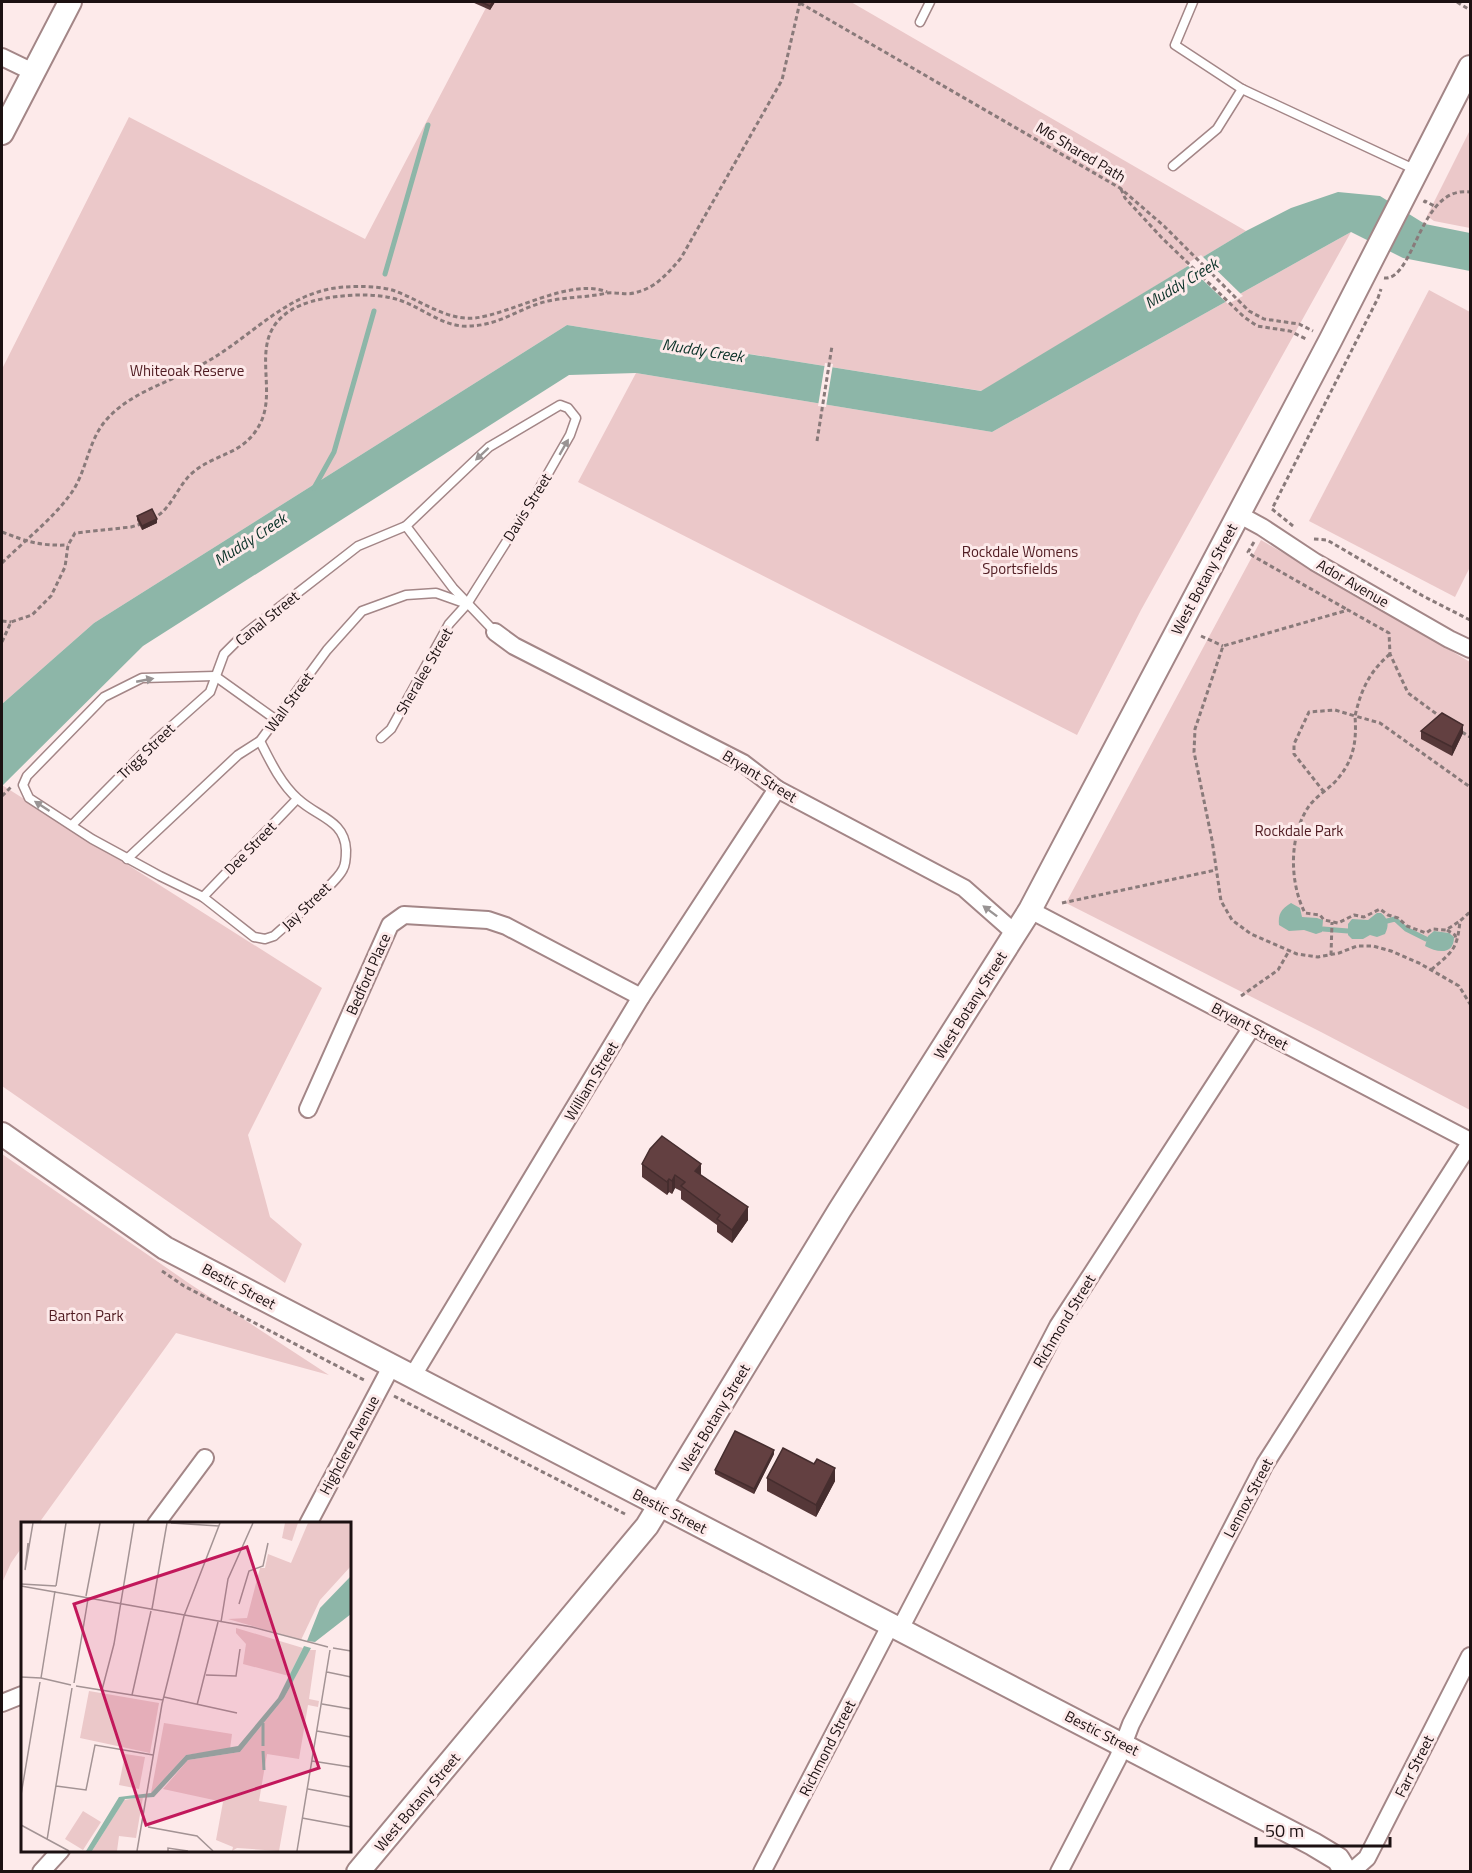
<svg xmlns="http://www.w3.org/2000/svg" width="1472" height="1873" font-family="'Titillium Web',sans-serif">
<style>
.green{fill:#ebc8c9}
.water{fill:#8db6a8}
.pier{fill:#fdeaea}
.lines{fill:none;stroke-linecap:round;stroke-linejoin:round}
.stream{stroke:#8db6a8;stroke-width:5}
.lane-casing{stroke:#a38687;stroke-width:11}
.street-casing{stroke:#a38687;stroke-width:20}
.secondary-casing{stroke:#a38687;stroke-width:26}
.path{stroke:#897a7a;stroke-width:3;stroke-dasharray:4.5 3;stroke-linecap:butt}
.lane{stroke:#fff;stroke-width:8}
.street{stroke:#fff;stroke-width:16}
.secondary{stroke:#fff;stroke-width:22}
.wall{fill:#553738}
.shaded-wall{fill:#452d2e}
.building{fill:#634041;stroke:#452d2e;stroke-width:1.5}
.oneway{fill:#999494}
.labels{text-anchor:middle;dominant-baseline:central;stroke-width:6;stroke-linejoin:round;paint-order:stroke}
.street-label{font-size:15px;fill:#1c1112;stroke:#fdeaea}
.park-label{font-size:15px;fill:#4f1b21;stroke:#fdeaea}
.water-label{font-size:16px;font-style:italic;fill:#0b3228;stroke:#fdeaea}
.inset-river{fill:none;stroke:#8db6a8;stroke-width:3}
.inset-road{fill:none;stroke:#a39394;stroke-width:1.5}
.view{fill:#c2185b;fill-opacity:0.15;stroke:#c2185b;stroke-width:3}
.inset-edge{fill:none;stroke:#1c1112;stroke-width:3}
</style>
<rect width="100%" height="100%" fill="#fdeaea"/>
<!-- green -->
<g class="green">
<polygon points="489,2 851,2 1246,231 982,391 567,325 94,623 2,704 2,369 129,117 365,239"/>
<polygon points="1470,130 1470,228 1434,221 1427,216"/>
<polygon points="1351,232 1141,610 1077,735 578,482 636,373 992,432"/>
<polygon points="1429,290 1470,312 1470,567 1455,597 1309,521"/>
<polygon points="1261,540 1470,662 1470,1110 1321,1032 1066,903"/>
<polygon points="2,785 322,988 248,1135 270,1217 302,1244 285,1283 2,1086"/>
<polygon points="2,1154 190,1284 329,1375 176,1333 39,1523 22,1524 22,1547 11,1563 2,1583"/>
</g>
<!-- water -->
<g class="water">
<polygon points="1338,192 1380,196 1425,224 1470,233 1470,271 1403,258 1351,232 992,432 636,373 569,375 143,646 2,786 2,704 94,623 567,325 981,391 1246,231 1291,208"/>
<path d="M1291,903L1300,908L1302,917L1317,918L1323,920L1322,932L1316,934L1304,930L1289,931L1279,925C1278,914 1281,909 1291,903Z"/>
<path d="M1377,913H1381C1389,919 1389,926 1385,934L1377,937L1370,935L1363,939H1352L1348,935V924L1352,919L1368,920Z"/>
<path d="M1434,931L1449,933L1454,937C1454,955 1438,953 1425,946L1428,936Z"/>
</g>
<!-- pier -->
<g class="pier">
<polygon points="1201,255 1243,296 1228,304 1186,264"/>
<polygon points="825,363 833,364 826,407 818,406"/>
</g>
<g class="lines">
<!-- stream -->
<g class="stream">
<polyline points="385,274 428,125"/>
<polyline points="314,488 334,452 374,311"/>
<polyline points="1387,921 1395,919 1406,929 1426,939"/>
<polyline points="1323,929 1348,931"/>
</g>
<!-- lane casing -->
<g class="lane-casing">
<g id="lane">
<polyline points="1193,2 1175,45 1242,89 1416,170"/>
<polyline points="920,22 930,2"/>
<polyline points="1173,166 1217,129 1242,89"/>
<polyline points="406,526 453,588 495,632"/>
<path d="M215,676L142,678L104,697L27,776L23,785L29,798L92,839L160,876L203,897L254,937L265,939L274,936C288,923 337,883 343,869C346,864 346,856 346,850C345,820 317,817 298,799C281,784 270,761 260,741"/>
<polyline points="215,676 275,719"/>
<polyline points="72,825 156,740 210,692 224,654 242,636 358,546 406,526 489,447 560,405 568,408 576,418 570,435 534,498 467,604 449,624 391,729 381,738"/>
<polyline points="127,859 238,755 260,741 327,650 362,611 406,595 436,593 467,604"/>
<polyline points="203,897 297,799"/>
</g>
</g>
<!-- street casing -->
<g class="street-casing">
<g id="street">
<polyline points="2,57 33,72"/>
<polyline points="1238,514 1262,527 1315,562 1449,639 1470,649"/>
<polyline points="495,632 514,646 743,763 777,789 964,888 1015,933"/>
<polyline points="1030,910 1470,1141"/>
<polyline points="308,1109 390,925 404,915 488,920 506,926 641,997"/>
<polyline points="412,1377 641,997 777,789"/>
<polyline points="156,1524 205,1458"/>
<polyline points="308,1524 391,1367"/>
<polyline points="900,1629 1058,1326 1252,1027"/>
<polyline points="2,1703 22,1695"/>
<polyline points="41,1872 61,1850"/>
<polyline points="762,1872 891,1624"/>
<polyline points="1059,1872 1118,1758 1131,1724 1265,1464 1470,1143"/>
<polyline points="1351,1872 1367,1858 1470,1656"/>
</g>
</g>
<!-- secondary casing -->
<g class="secondary-casing">
<g id="secondary">
<polyline points="2,133 70,2"/>
<polyline points="2,1134 165,1248 1313,1844 1338,1859 1346,1872"/>
<polyline points="358,1872 647,1526 839,1211 1030,910 1330,341 1470,67"/>
</g>
</g>
<!-- path -->
<g class="path">
<polyline points="1457,2 1470,10"/>
<polyline points="800,3 1120,188 1164,226 1249,311 1264,319 1299,324 1313,331"/>
<polyline points="1121,189 1125,198 1162,238 1244,317 1257,326 1290,331 1306,339"/>
<polyline points="1424,203 1425,201 1436,207"/>
<path d="M1384,278C1415,281 1419,185 1470,192"/>
<polyline points="817,441 832,346"/>
<path d="M152,519C171,510 176,489 190,475C214,452 244,457 261,422C279,383 242,331 301,305C326,295 373,291 399,300C421,307 439,324 462,326C500,328 519,306 553,300C571,297 589,297 607,293C616,292 626,295 634,293C656,288 667,274 681,258L782,80L800,2"/>
<polyline points="1293,526 1272,509 1378,298 1381,289"/>
<path d="M2,532C28,542 40,546 68,545"/>
<polyline points="1314,539 1327,540 1423,596 1470,620"/>
<polyline points="1254,542 1248,552 1253,556 1348,610"/>
<path d="M2,563C24,541 54,518 72,492C87,470 88,440 107,419C133,390 175,381 208,361C254,335 289,290 345,287C360,286 381,286 395,291C420,300 447,321 475,318C511,314 572,277 607,292"/>
<polyline points="2,621 11,622"/>
<polyline points="1201,636 1223,646"/>
<polyline points="2,642 11,622 32,615 51,596 65,567 68,545 75,533 131,527 141,524"/>
<path d="M1390,654C1369,672 1361,690 1355,716L1380,723L1470,787"/>
<polyline points="1442,718 1408,693 1390,654 1389,633 1348,610 1223,646 1195,729 1194,752 1212,840 1221,901 1232,920 1251,934 1297,954 1318,957 1339,953 1357,946 1373,946 1391,951 1419,963 1459,986 1470,1004"/>
<polyline points="1462,732 1470,737"/>
<path d="M1324,792L1294,754V744L1309,712L1335,710L1355,716C1357,744 1353,763 1333,784C1325,791 1315,798 1309,806C1289,835 1289,882 1305,913L1320,915L1324,920L1338,923L1354,915L1364,917L1380,909L1388,915L1398,918L1407,926L1426,933L1432,929L1446,930L1460,921"/>
<polyline points="2,796 11,787"/>
<polyline points="1062,903 1216,870"/>
<polyline points="1447,930 1455,935 1456,939"/>
<polyline points="1331,955 1332,922"/>
<path d="M1431,970C1453,951 1457,950 1460,921L1470,912"/>
<polyline points="1241,996 1278,970 1289,951"/>
<polyline points="162,1271 184,1286 364,1380"/>
<polyline points="394,1396 625,1514"/>
</g>
<!-- lane -->
<use href="#lane" class="lane"/>
<!-- street -->
<use href="#street" class="street"/>
<!-- secondary -->
<use href="#secondary" class="secondary"/>
</g>
<!-- wall -->
<g class="wall">
<polygon points="472,2 495,2 490,10"/>
<polygon points="137,516 157,523 142,530 137,520"/>
<polygon points="1421,731 1463,733 1452,756 1421,739"/>
<polygon points="642,1164 701,1175 748,1220 732,1243 717,1232 717,1225 681,1199 681,1191 675,1188 672,1194 669,1192 667,1195 642,1177"/>
<polygon points="774,1454 754,1494 715,1474 715,1470"/>
<polygon points="767,1478 835,1481 816,1517 767,1491"/>
</g>
<!-- shaded-wall -->
<g class="shaded-wall">
<polygon points="493,2 495,2 490,10 490,6"/>
<polygon points="157,519 157,523 142,530 142,526"/>
<polygon points="1463,725 1463,733 1452,756 1452,747"/>
<polygon points="701,1164 701,1177 695,1171"/>
<polygon points="675,1175 675,1188 672,1194 672,1181"/>
<polygon points="669,1179 669,1192 667,1195 667,1182"/>
<polygon points="748,1207 748,1220 732,1243 732,1230"/>
<polygon points="774,1450 774,1454 754,1494 754,1489"/>
<polygon points="835,1468 835,1481 816,1517 816,1505"/>
</g>
<!-- building -->
<g class="building">
<polygon points="481,2 493,2 490,6"/>
<polygon points="152,509 157,519 142,526 137,516"/>
<polygon points="1442,713 1463,725 1452,747 1421,731"/>
<polygon points="662,1136 701,1164 695,1171 748,1207 732,1230 717,1219 720,1215 681,1186 685,1182 675,1175 672,1181 669,1179 667,1182 642,1164 650,1149"/>
<polygon points="735,1431 774,1450 754,1489 715,1470"/>
<polygon points="783,1448 814,1464 817,1459 835,1468 816,1505 767,1478"/>
</g>
<!-- one-way arrows -->
<defs><path id="oneway-solid" d="M-6-.8H1V-3.2L6.5 0L1 3.2V.8H-6Z" transform="scale(1.5)"/></defs>
<g class="oneway">
<use href="#oneway-solid" transform="translate(564 447) rotate(-60)"/>
<use href="#oneway-solid" transform="translate(482 454) rotate(137)"/>
<use href="#oneway-solid" transform="translate(145 680) rotate(-11)"/>
<use href="#oneway-solid" transform="translate(42 806) rotate(-147)"/>
<use href="#oneway-solid" transform="translate(990 911) rotate(-143)"/>
</g>
<g class="labels">
<!-- street labels -->
<g class="street-label">
<text transform="translate(1081 152) rotate(31)">M6 Shared Path</text>
<text transform="translate(527 507) rotate(-58)">Davis Street</text>
<text transform="translate(1204 579) rotate(-62)">West Botany Street</text>
<text transform="translate(1353 583) rotate(30)">Ador Avenue</text>
<text transform="translate(267 618) rotate(-39)">Canal Street</text>
<text transform="translate(424 671) rotate(-60)">Sheralee Street</text>
<text transform="translate(289 702) rotate(-54)">Wall Street</text>
<text transform="translate(146 751) rotate(-44)">Trigg Street</text>
<text transform="translate(760 776) rotate(32)">Bryant Street</text>
<text transform="translate(250 848) rotate(-46)">Dee Street</text>
<text transform="translate(306 906) rotate(-44)">Jay Street</text>
<text transform="translate(368 974) rotate(-66)">Bedford Place</text>
<text transform="translate(970 1005) rotate(-58)">West Botany Street</text>
<text transform="translate(1250 1026) rotate(28)">Bryant Street</text>
<text transform="translate(591 1081) rotate(-59)">William Street</text>
<text transform="translate(239 1286) rotate(28)">Bestic Street</text>
<text transform="translate(1064 1321) rotate(-59)">Richmond Street</text>
<text transform="translate(714 1418) rotate(-59)">West Botany Street</text>
<text transform="translate(349 1445) rotate(-62)">Highclere Avenue</text>
<text transform="translate(1248 1498) rotate(-62)">Lennox Street</text>
<text transform="translate(670 1511) rotate(27)">Bestic Street</text>
<text transform="translate(1102 1733) rotate(27)">Bestic Street</text>
<text transform="translate(827 1748) rotate(-63)">Richmond Street</text>
<text transform="translate(1414 1766) rotate(-63)">Farr Street</text>
<text transform="translate(417 1802) rotate(-50)">West Botany Street</text>
</g>
<!-- park labels -->
<g class="park-label">
<text x="187" y="370">Whiteoak Reserve</text>
<text x="1020" y="551">Rockdale Womens<tspan x="1020" dy="17">Sportsfields</tspan></text>
<text x="1299" y="830">Rockdale Park</text>
<text x="86" y="1315">Barton Park</text>
</g>
<!-- water labels -->
<g class="water-label">
<text transform="translate(1181 283) rotate(-31)">Muddy Creek</text>
<text transform="translate(703 350) rotate(9)">Muddy Creek</text>
<text transform="translate(250 539) rotate(-33)">Muddy Creek</text>
</g>
</g>
<!-- overview -->
<g transform="translate(21 1522)">
<rect width="330" height="330" fill="#fdeaea"/>
<path d="M264,1H277L271,19L261,16ZM287,1H330V44L299,78L280,118L207,97L226,96L239,46H244L247,32L270,41ZM215,106L282,126L268,154L222,142L225,122L215,111ZM288,128H295L288,177L298,179L297,185L287,183L278,237L246,232L238,279L266,284L258,329L216,326L211,329L212,325L195,318L202,280L142,267L167,238L219,230L263,176ZM68,169L138,181L129,231L59,216ZM143,201L211,212L209,227L165,233L130,271ZM104,232L124,235L118,267L98,263ZM122,275L115,316L98,314L96,329H71L103,278ZM62,289L80,300L62,328L44,317Z" fill="#ebc8c9"/>
<path d="M330,54V92L294,120L286,119L299,86ZM283,124L290,126L263,176L219,230L167,238L133,275L104,277L71,329H65L98,275L130,271L165,233L217,224L257,176Z" fill="#8db6a8"/>
<path class="inset-river" d="M242,224V201M242,229L243,248"/>
<path class="inset-road" d="M150,1L198,4M4,48L12,1M4,48L7,21M0,62L35,64M0,64L231,105L307,125M35,64L45,1M65,74L79,1M218,82L228,49L242,44L247,21M131,87L146,1M200,100L207,57L232,1M312,126L330,129M306,150L330,155M185,153L215,154L219,127M0,155L20,156M20,156L34,69M20,156L50,163M53,161L67,77M55,164L142,178M81,168L93,122L113,1M111,173L130,89M143,175L216,191M301,182L330,187M176,183L197,100M296,209L330,215M291,239L330,245M35,264L65,268L74,223L132,233M287,267L330,275M0,273L19,160M281,296L330,305M0,303L48,329M127,305L176,314L192,329M26,318L51,166M116,329L141,182L163,94L199,1M147,329V326L167,329M276,329L309,128"/>
<path class="view" d="M226,25L298,246L125,303L53,82Z"/>
<rect width="330" height="330" class="inset-edge"/>
</g>
<!-- border -->
<rect width="1472" height="1873" fill="none" stroke="#1c1112" stroke-width="6"/>
<!-- scale -->
<path d="M1256 1837v9h134v-9" fill="none" stroke="#1c1112" stroke-width="3"/>
<text x="1265" y="1837" font-size="18" fill="#1c1112" stroke="#fdeaea" stroke-width="4.5" paint-order="stroke">50 m</text>
</svg>
